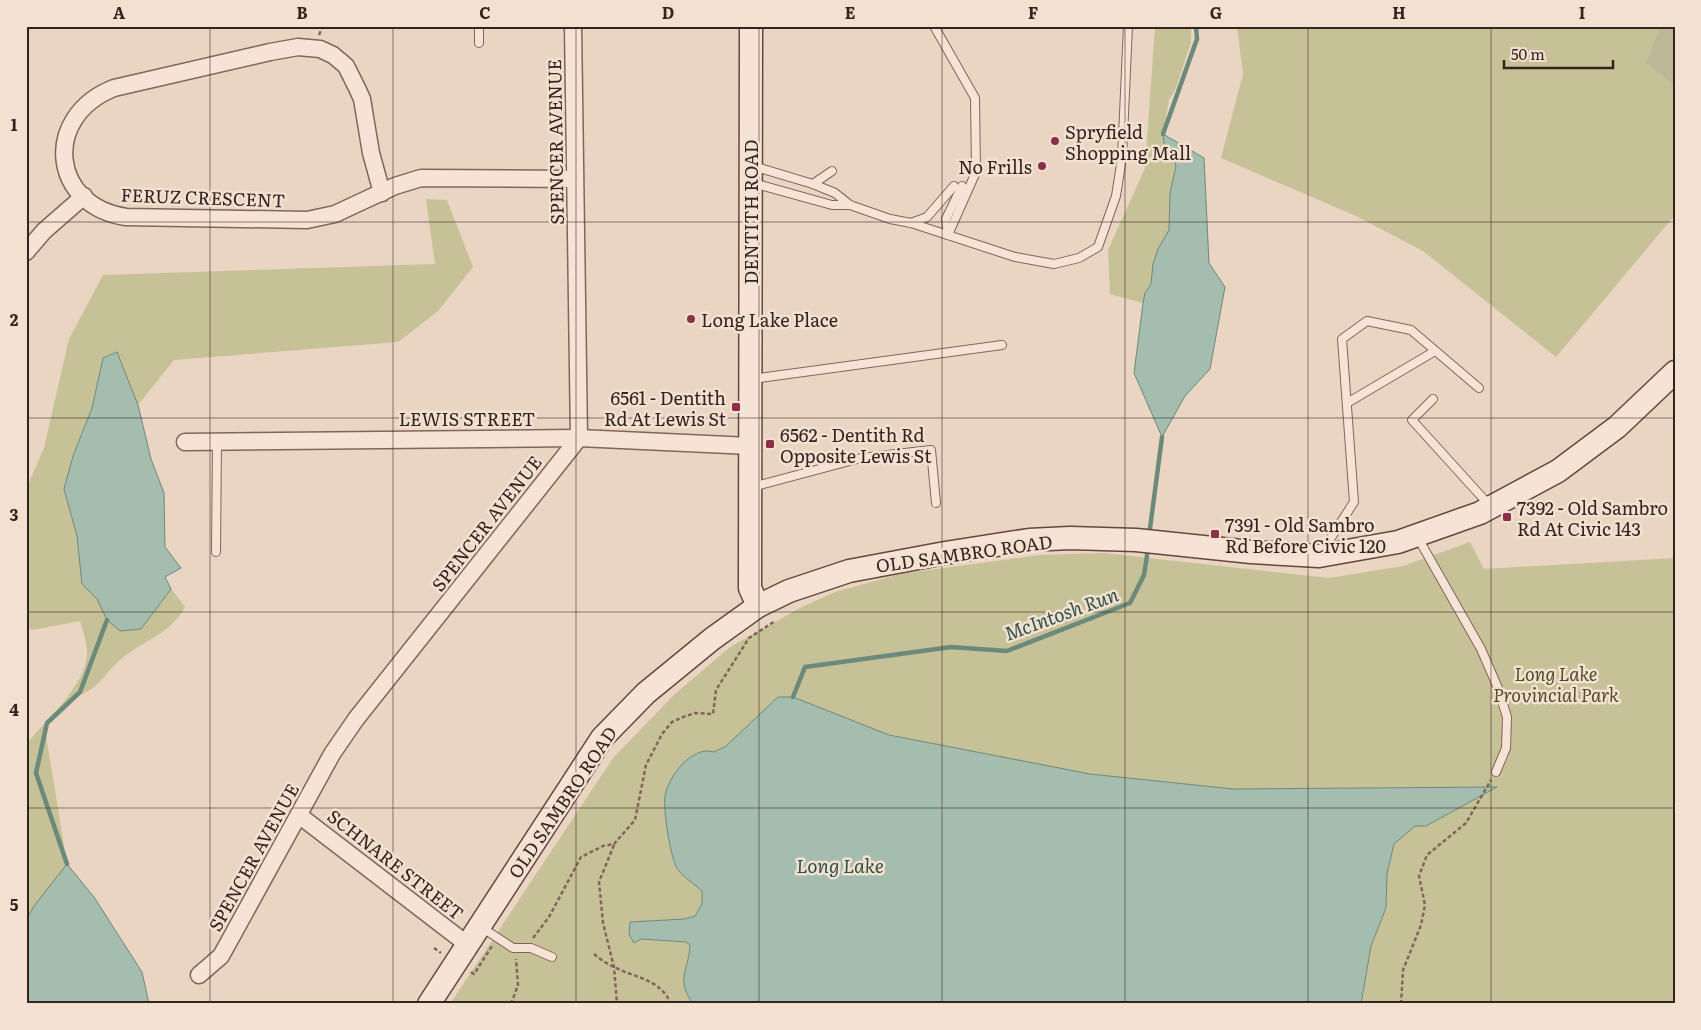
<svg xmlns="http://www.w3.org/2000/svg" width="1701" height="1030" font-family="Literata,serif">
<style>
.green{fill:#c7c197}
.cemetery{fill:#bdb796}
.water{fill:#a4bdaf;stroke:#6c8a7b}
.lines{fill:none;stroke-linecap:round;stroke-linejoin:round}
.stream{stroke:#6c8a7b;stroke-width:4.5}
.lane-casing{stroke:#83665b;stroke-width:10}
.street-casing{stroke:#83665b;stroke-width:19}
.secondary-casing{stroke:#65473e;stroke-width:25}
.path{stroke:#83665b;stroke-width:2.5;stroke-dasharray:4 2.5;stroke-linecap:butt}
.lane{stroke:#f6e3d5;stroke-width:8}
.street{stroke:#f6e3d5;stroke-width:16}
.secondary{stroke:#f6e3d5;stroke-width:22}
.grid{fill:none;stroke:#34231e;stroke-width:1;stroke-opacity:0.55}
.poi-dot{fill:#8d2f48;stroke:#f2e0d1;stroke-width:2}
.labels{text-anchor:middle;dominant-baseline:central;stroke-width:5;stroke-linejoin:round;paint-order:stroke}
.poi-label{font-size:18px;fill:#34231e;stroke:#f2e0d1;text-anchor:start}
.street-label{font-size:18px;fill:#34231e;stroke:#f2e0d1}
.park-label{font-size:18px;font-style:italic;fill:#4f4e26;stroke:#f2e0d1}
.water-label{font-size:19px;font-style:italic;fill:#2e5247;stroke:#f2e0d1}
.neatline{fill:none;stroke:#34231e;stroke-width:2}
.grid-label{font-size:16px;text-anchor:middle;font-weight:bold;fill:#34231e}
</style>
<rect width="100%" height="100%" fill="#ead4c2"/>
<!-- green -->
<g class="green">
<polygon points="1155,26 1191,26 1191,42 1176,88 1169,100 1163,134 1164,144 1169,149 1176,166 1170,198 1169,230 1158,249 1153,264 1151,284 1145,293 1143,303 1110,294 1108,250 1145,168"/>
<polygon points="1237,26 1660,26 1646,63 1675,86 1675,215 1556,357 1423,251 1356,216 1221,158 1243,74"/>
<path d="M426,199L447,200L473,267L438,311L398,342L174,360L138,405L117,352L103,358L92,408L64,489L77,536L82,584L97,599L107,620L141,629L171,589L185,607C169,636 142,640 119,661C104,674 96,693 74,696L45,729L67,864L34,906L26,920V745C46,719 83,689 87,656C88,645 83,631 80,621L32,630L26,627V489L44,448L69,339L103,275L435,264Z"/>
<path d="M1470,542L1484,569L1675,558V1004H1361L1371,945L1386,908L1387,874L1394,843L1415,826H1426L1496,787L1233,789L1090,774L889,735L793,697H778L726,746L714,752C692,745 668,778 665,796C663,810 670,857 677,868C682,877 695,884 702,891V904L695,916L684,919L630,922L629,934L634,943L641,939L686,942L690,945C688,969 676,980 693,1004H450L613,758L675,694L730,647L800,608L835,592L900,574L1040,555L1104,553L1329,578L1403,566Z"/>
</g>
<!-- cemetery -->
<polygon class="cemetery" points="1660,26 1675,26 1675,86 1646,63"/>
<!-- water -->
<g class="water">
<polygon points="1163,134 1204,158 1209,263 1225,287 1210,369 1185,396 1162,437 1134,373 1143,303 1145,293 1151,284 1153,264 1158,249 1169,230 1170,193 1176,166 1169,149 1164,144"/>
<polygon points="117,352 138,405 151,459 164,493 165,547 181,568 165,577 171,589 141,629 120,631 107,620 97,599 82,584 77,536 64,489 73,456 92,408 103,358"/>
<path d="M778,697H793L889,735L1090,774L1233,789L1497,787L1426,826H1415L1394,844L1387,874L1386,908L1371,946L1361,1004H693C675,979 689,970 690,945L686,942L641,939L634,943L629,934L630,922L684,919L695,916L702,904V891C695,884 682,877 677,868C670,856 663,810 665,796C668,777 692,745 714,752L726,746Z"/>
<polygon points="67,864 94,897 142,972 149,1004 27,1004 26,920 34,906"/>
</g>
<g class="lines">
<!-- stream -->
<g class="stream">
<polyline points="1163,134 1197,39 1196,26"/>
<polyline points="1149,536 1162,437"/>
<polyline points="793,697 805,667 951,647 1007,651 1130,603 1144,575 1148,549"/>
<polyline points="67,864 36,773 47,723 80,692 107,620"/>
</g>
<!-- lane casing -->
<g class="lane-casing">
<g id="lane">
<polyline points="934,26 975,98 976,172 948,235"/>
<polyline points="479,43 479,26"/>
<polyline points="753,166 813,184 835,193 850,205 890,219 911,223 1015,257 1054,264 1079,258 1098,247 1116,196 1122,158 1128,26"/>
<polyline points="753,183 832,205 850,205"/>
<polyline points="813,184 832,171"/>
<polyline points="911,223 927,217 954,186"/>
<polyline points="948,235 946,219 962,186"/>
<polyline points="752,379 1002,345"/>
<polyline points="1433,399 1412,420 1490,506"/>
<polyline points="1347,403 1435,351"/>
<polyline points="752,487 861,458 931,450 936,503"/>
<polyline points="1418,538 1481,649 1498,688 1507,717 1506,748 1496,772"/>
<polyline points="1323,550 1354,502 1342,339 1367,321 1411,330 1479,388"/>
<polyline points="216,552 217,441"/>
<polyline points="481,927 513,948 531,948 552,957"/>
</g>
</g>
<!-- street casing -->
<g class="street-casing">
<g id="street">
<path d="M382,193L371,153L362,99L357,88L346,66L333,55L320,49L298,47L270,52L114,88C41,117 51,206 126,217L307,220L335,214L395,186L421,178L575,179"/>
<polyline points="26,252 44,231 84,196"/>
<polyline points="185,442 579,438 750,446"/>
<polyline points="300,816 468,945"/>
<polyline points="199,975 221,956 332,754 356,719 579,438 573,26"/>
</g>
</g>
<!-- secondary casing -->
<g class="secondary-casing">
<g id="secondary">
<polyline points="751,26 750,588 758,606"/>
<polyline points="429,1004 602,738 646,693 712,639 758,606 789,591 849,571 945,553 1029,540 1070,538 1136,540 1251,552 1319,556 1398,542 1480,513 1558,471 1617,427 1675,372"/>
</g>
</g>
<!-- path -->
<g class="path">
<polyline points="319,35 323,26"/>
<polyline points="614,845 599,882 603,923 614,967 617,1004"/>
<polyline points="533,938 549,917 581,857 603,846 614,844 635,820 646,765 662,734 672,722 683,717 695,713 713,714 716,690 749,638 775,621"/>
<polyline points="434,948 441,953"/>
<path d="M594,954C600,959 607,964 614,967C635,978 661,979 671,1004"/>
<polyline points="471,972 474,974 492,946"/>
<polyline points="511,1004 518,985 516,959"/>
<polyline points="1401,1004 1403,970 1421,925 1425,905 1419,876 1427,855 1466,823 1491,780"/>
</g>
<!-- lane -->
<use href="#lane" class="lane"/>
<!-- street -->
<use href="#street" class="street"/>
<!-- secondary -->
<use href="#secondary" class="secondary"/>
</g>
<!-- grid -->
<path class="grid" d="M210,26V1004M393,26V1004M576,26V1004M759,26V1004M942,26V1004M1125,26V1004M1308,26V1004M1491,26V1004M26,222H1675M26,418H1675M26,612H1675M26,808H1675"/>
<!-- markers -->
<g class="poi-dot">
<circle cx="1055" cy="141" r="5"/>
<circle cx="1042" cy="166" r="5"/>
<circle cx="691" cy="319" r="5"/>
<rect x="731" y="402" width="10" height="10" rx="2.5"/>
<rect x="765" y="439" width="10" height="10" rx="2.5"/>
<rect x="1502" y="512" width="10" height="10" rx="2.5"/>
<rect x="1210" y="529" width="10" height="10" rx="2.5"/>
</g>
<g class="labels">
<!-- poi labels -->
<g class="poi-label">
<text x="1065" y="131">Spryfield<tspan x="1065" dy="21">Shopping Mall</tspan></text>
<text x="1032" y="166" text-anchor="end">No Frills</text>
<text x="701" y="319">Long Lake Place</text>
<text x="726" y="397" text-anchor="end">6561 - Dentith<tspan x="726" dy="21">Rd At Lewis St</tspan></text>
<text x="780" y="434">6562 - Dentith Rd<tspan x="780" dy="21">Opposite Lewis St</tspan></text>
<text x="1517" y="507">7392 - Old Sambro<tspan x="1517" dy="21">Rd At Civic 143</tspan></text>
<text x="1225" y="524">7391 - Old Sambro<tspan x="1225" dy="21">Rd Before Civic 120</tspan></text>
</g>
<!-- street labels -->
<g class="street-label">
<text transform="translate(555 142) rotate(-91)">SPENCER AVENUE</text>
<text transform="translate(203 197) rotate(2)">FERUZ CRESCENT</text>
<text transform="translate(750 212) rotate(-90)">DENTITH ROAD</text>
<text x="467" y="418">LEWIS STREET</text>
<text transform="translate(486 523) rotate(-52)">SPENCER AVENUE</text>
<text transform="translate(964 553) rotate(-8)">OLD SAMBRO ROAD</text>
<text transform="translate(562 802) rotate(-56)">OLD SAMBRO ROAD</text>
<text transform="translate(253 857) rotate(-61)">SPENCER AVENUE</text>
<text transform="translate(396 864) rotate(38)">SCHNARE STREET</text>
</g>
<!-- park labels -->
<g class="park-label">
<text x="1556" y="673">Long Lake<tspan x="1556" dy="21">Provincial Park</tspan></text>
</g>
<!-- water labels -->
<g class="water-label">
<text transform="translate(1061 613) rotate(-20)">McIntosh Run</text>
<text x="840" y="865">Long Lake</text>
</g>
</g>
<!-- border -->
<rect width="1701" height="1030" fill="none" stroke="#f2e0d1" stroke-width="55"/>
<!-- scale -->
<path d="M1504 60v8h109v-8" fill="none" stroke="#34231e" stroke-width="2.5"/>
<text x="1511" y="60" font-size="15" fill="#34231e" stroke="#f2e0d1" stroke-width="4" paint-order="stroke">50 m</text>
<rect x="28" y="28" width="1646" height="974" class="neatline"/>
<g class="grid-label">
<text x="119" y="19">A</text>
<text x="302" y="19">B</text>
<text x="485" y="19">C</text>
<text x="668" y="19">D</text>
<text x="850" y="19">E</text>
<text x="1033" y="19">F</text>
<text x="1216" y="19">G</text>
<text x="1399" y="19">H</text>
<text x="1582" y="19">I</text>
<text x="14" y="131">1</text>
<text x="14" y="326">2</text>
<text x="14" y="521">3</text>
<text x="14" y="716">4</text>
<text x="14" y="911">5</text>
</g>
</svg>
